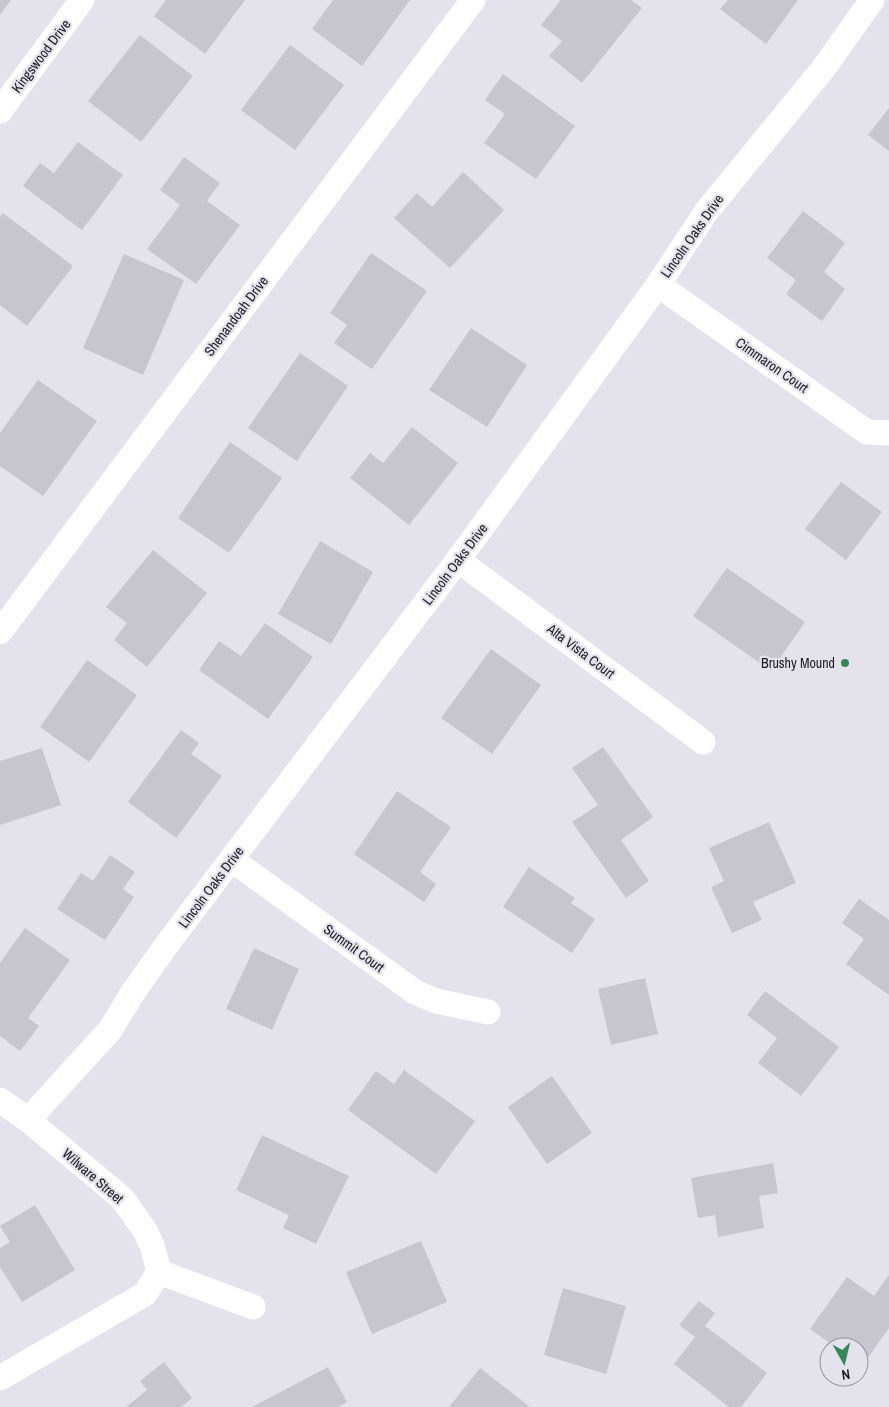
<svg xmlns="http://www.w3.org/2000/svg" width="889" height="1407" font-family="'Archivo Narrow',sans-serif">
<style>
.building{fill:#c8c5d0}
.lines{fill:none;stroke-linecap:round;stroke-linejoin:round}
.street{stroke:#fff;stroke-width:25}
.poi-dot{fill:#338759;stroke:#e5e2ed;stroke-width:2}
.labels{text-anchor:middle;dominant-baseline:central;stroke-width:4.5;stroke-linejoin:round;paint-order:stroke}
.street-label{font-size:14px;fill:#1d1c20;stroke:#e5e2ed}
.poi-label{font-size:14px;fill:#1d1c20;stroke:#e5e2ed;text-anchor:end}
</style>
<rect width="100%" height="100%" fill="#e5e2ed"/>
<!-- building -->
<g class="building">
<polygon points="0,0 11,0 0,15"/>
<polygon points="166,0 245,0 205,54 154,16"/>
<polygon points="333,0 410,0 362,66 312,29"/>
<polygon points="561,0 631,0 642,8 582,83 549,56 562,41 541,25"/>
<polygon points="728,0 798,0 766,44 720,9"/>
<polygon points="140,35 193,76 141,142 88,101"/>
<polygon points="290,45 344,85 295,150 241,110"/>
<polygon points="503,74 575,126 536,179 484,143 505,114 485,100"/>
<polygon points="889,108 889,151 868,135"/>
<polygon points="78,142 123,175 82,230 23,186 40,163 54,173"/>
<polygon points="184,157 220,183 207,201 240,225 196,284 147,249 180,205 160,190"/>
<polygon points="463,172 504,210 450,268 394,218 417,193 432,207"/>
<polygon points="803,211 845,243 824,272 845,289 822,321 786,294 796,280 767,258"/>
<polygon points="3,213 73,266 27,326 0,305 0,217"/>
<polygon points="371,253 427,291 372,369 334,343 347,325 330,313"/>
<polygon points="124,254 184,280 143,375 83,348"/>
<polygon points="471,328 527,365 487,427 429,390"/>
<polygon points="300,353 348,386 297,461 248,428"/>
<polygon points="38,380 97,421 43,496 0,466 0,433"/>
<polygon points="412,427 458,463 409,525 350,478 370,453 383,463"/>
<polygon points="230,442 282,478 229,553 178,518"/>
<polygon points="841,482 882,512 846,560 805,529"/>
<polygon points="320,541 373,572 331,644 278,614"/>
<polygon points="153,550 207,593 147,667 114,640 127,623 106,607"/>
<polygon points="727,568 805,622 771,671 693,616"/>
<polygon points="265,623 313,657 268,719 199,670 219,641 241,656"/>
<polygon points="491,649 541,685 492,754 441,718"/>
<polygon points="87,660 137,695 89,762 40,727"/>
<polygon points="181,730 199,743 191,754 222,776 176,838 128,802"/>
<polygon points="603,747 653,817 621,840 649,881 626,898 572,822 598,805 572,768"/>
<polygon points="42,748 61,805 0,825 0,761"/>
<polygon points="397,791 451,827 420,872 436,884 424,902 354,854"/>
<polygon points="769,822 796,883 753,902 762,920 732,933 711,887 724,881 709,848"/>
<polygon points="110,855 135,872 123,889 134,897 105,940 57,909 81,873 93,881"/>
<polygon points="529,867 575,898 571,903 595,919 572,953 503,907"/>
<polygon points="859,899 889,920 889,995 846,964 864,939 842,923"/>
<polygon points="25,928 70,960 28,1018 39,1026 20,1051 0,1036 0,963"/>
<polygon points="254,948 299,969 272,1030 226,1009"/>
<polygon points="645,978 658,1034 611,1045 598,989"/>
<polygon points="765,991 839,1047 801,1096 758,1063 777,1038 747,1015"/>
<polygon points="404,1070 475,1121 436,1174 348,1110 376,1071 394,1084"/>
<polygon points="552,1076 592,1133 547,1164 508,1107"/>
<polygon points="262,1135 349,1176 316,1244 283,1228 289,1215 236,1190"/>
<polygon points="773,1163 778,1193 759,1196 764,1228 718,1237 715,1215 698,1218 691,1178"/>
<polygon points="35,1205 75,1270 22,1302 0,1267 0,1248 10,1242 0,1226"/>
<polygon points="421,1241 447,1302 372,1334 346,1272"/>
<polygon points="889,1275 889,1328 862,1366 859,1364 859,1347 835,1347 810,1329 847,1277 874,1296"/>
<polygon points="563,1288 626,1306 606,1374 544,1355"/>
<polygon points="699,1301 715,1313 705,1326 767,1373 741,1407 729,1407 674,1364 695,1337 679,1325"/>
<polygon points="164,1362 192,1398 181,1407 126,1407 147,1390 140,1381"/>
<polygon points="328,1367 347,1402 338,1407 252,1407"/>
<polygon points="480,1368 530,1407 449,1407"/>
</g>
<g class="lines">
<!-- street -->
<g class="street">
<polyline points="0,111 82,0"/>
<polyline points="658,285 867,432 889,433"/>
<polyline points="458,560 703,742"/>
<polyline points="0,632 473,0"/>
<polyline points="232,860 415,992 436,1001 488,1012"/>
<polyline points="0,1100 28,1120 122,1198 144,1229 152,1245 159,1272"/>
<polyline points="28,1120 110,1030 132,994 165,947 458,560 658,285 706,212 823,69 872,0"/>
<polyline points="159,1272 253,1307"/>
<polyline points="0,1378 145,1294 159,1272"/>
</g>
</g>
<!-- markers -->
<circle class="poi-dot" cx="845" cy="663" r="5"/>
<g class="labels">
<!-- street labels -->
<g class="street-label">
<text transform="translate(41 56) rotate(-53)">Kingswood Drive</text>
<text transform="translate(692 236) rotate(-55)">Lincoln Oaks Drive</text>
<text transform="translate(236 316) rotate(-53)">Shenandoah Drive</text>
<text transform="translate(772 365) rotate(35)">Cimmaron Court</text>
<text transform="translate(455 564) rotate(-53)">Lincoln Oaks Drive</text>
<text transform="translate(581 651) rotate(37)">Alta Vista Court</text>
<text transform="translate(211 887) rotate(-53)">Lincoln Oaks Drive</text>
<text transform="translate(354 948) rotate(36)">Summit Court</text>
<text transform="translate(93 1176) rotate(41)">Wilware Street</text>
</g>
<!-- poi labels -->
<g class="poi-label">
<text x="835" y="663">Brushy Mound</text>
</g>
</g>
<!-- north arrow -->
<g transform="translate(844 1362) rotate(172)"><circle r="24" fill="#e5e2ed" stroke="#95939b"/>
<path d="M0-4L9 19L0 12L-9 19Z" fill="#338759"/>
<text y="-8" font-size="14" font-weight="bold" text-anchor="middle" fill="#1d1c20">N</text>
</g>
</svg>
